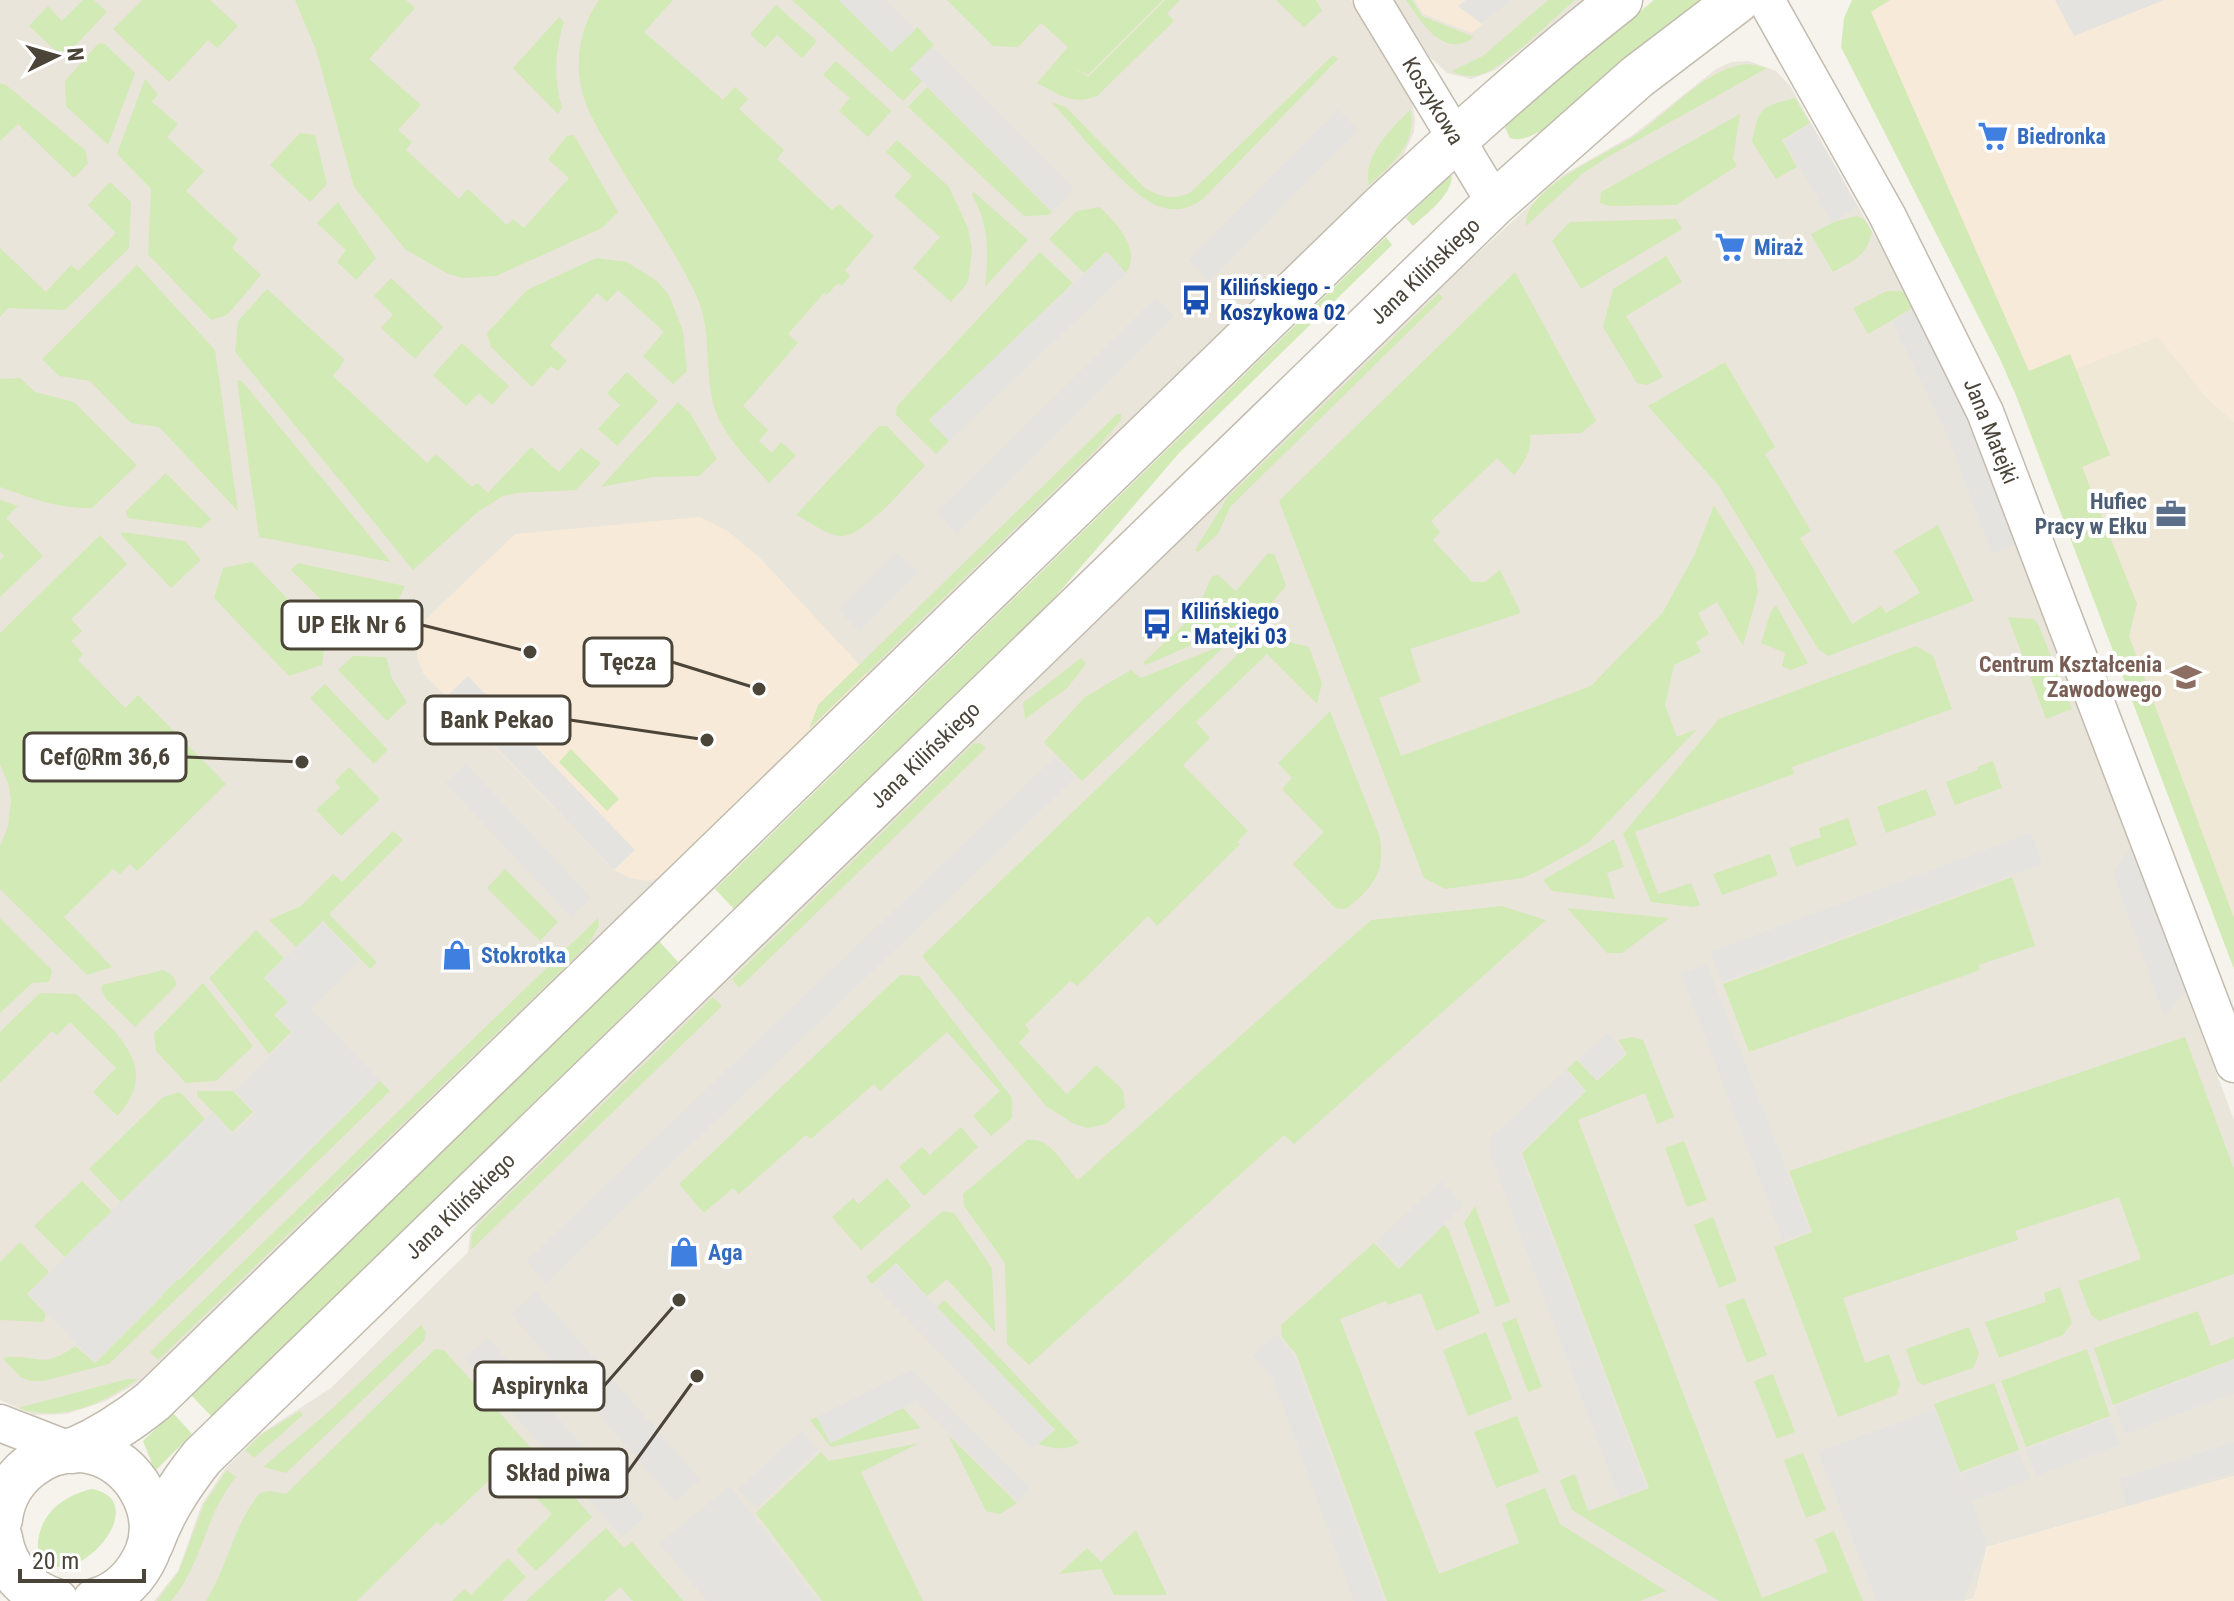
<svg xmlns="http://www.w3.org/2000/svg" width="2234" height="1601" font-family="'Roboto Condensed',sans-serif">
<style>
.residential{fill:#eae5da}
.commercial{fill:#f7ead8}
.education{fill:#efe8d6}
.green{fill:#d2eab5}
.parking{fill:#e5e3e0}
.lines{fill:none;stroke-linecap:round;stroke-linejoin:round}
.minor-casing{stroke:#c2bbae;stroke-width:39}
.tertiary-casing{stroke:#c2bbae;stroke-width:47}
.minor{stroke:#fff;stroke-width:36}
.tertiary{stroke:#fff;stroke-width:44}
.labels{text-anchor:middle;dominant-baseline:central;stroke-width:8;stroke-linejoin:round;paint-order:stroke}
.street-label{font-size:22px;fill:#4b4439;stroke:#fff}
.shop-label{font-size:22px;font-weight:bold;fill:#366cbe;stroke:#fff;text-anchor:start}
.transit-label{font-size:22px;font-weight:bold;fill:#164399;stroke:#fff;text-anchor:start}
.service-label{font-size:22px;font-weight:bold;fill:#4e5e75;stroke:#fff;text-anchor:end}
.education-label{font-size:22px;font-weight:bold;fill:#785e54;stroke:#fff;text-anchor:end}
.leader{fill:none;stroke:#4b4439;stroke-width:3}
.callout-dot{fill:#4b4439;stroke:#fff;stroke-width:3}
.callout{fill:#fff;stroke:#4b4439;stroke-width:3}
.callout-label{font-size:24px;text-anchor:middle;font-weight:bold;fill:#4b4439}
</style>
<rect width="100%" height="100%" fill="#f6f3ec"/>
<!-- residential -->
<g class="residential">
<polygon points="0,0 1351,0 1404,86 1411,98 1415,119 1414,132 1403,156 162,1362 141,1381 106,1401 67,1414 34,1415 0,1400"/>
<polygon points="1394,0 1583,0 1496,70 1471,79 1447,73 1429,56"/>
<polygon points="1749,61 1776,71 1790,86 1915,307 1970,421 2234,1120 2234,1476 1987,1547 1974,1598 1964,1601 154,1601 178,1571 202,1504 225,1469 260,1434 331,1388 468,1252 470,1233 477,1222 1465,265 1563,175 1633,135 1716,69 1731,62"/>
</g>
<!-- commercial -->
<g class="commercial">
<polygon points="1415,0 1512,0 1472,33 1423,14"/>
<polygon points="1861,0 2234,0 2234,422 2205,396 2030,387"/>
<polygon points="700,517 728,531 760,558 869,675 661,877 648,881 630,878 614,870 423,673 417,657 418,635 424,621 515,534"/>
<polygon points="2234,1476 2234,1601 1966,1601 1974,1598 1988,1547"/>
</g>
<!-- education -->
<polygon class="education" points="2158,337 2205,396 2234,422 2234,931 2030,387"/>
<!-- green -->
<g class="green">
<polygon points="83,0 94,0 107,12 70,51 56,51 29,26 48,6 62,21"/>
<polygon points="142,0 210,0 238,26 217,48 208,40 169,82 113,29"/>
<polygon points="295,0 406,0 415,8 369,59 421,105 398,130 412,142 406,150 459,199 468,189 507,225 513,219 524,228 569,178 548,159 567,136 574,135 618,212 602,228 496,276 462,278 448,274 405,249 354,187 316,50"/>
<path d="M599,0H673L644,32L723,100L735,87L748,99L739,109L784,150L777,159L832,210L839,204L874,236L845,270L850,276L842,286L838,283L827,295L824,293L788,334L798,343L743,406L768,430L759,441L772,453L781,442L796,455L769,483C751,462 728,441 717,415C702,377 714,333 696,295C672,244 637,197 609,148C598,128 585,109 581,87C575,57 581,25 599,0Z"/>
<polygon points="792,0 839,0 891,52 917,27 934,45 910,69 922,81 903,101"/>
<path d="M947,0H1163L1088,75L1072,67L1088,77L1165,0H1180L1167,13L1174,21L1097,96C1071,106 1059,94 1037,83L1068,47L1041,23L1018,47L993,46Z"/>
<polygon points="1276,0 1316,0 1322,11 1304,27"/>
<path d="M1406,0H1412L1422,16L1474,37C1444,60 1422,23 1406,0Z"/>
<path d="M1548,0H1575C1554,18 1505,67 1482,74C1471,78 1461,76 1452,71L1483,56Z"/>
<path d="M1654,0H1701L1663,29L1544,129C1532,135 1523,142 1510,138L1505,128L1510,120Z"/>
<polygon points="1852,0 1890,0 1871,12 2029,371 2070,354 2110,455 2082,467 2137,604 2129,636 2234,918 2234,969 2017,398 2000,359 1841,47 1844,18"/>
<polygon points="776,5 817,41 802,58 777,35 765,48 750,34"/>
<path d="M559,17L564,22C555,50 553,79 562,107L558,114L513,68Z"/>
<polygon points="99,43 105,44 135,73 108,145 66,106 65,81"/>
<path d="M1333,55L1338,59L1203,199C1190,208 1178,212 1161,207C1130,198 1076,128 1051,102L1066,107L1145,188C1162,198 1171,200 1190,193Z"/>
<polygon points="836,61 891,111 868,137 839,111 850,98 823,75"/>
<path d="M1749,64L1767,68L1606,158L1582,174L1526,226C1523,187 1609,154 1636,135C1670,112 1707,66 1749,64Z"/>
<polygon points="145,79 158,94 152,102 178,124 167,137 204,171 186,191 238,239 232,248 261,275 227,315 211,320 148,254 151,189 117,154"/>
<polygon points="0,83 6,85 85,150 88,163 74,178 18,124 0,141"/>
<polygon points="927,87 1052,212 1048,215 1024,216 908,107"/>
<path d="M1795,98L1810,123L1782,140L1797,167L1776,179L1752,142C1759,106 1761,107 1795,98Z"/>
<path d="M1410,110C1418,144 1392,164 1369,185C1362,156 1392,128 1410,110Z"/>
<polygon points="1740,114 1733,159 1737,166 1676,205 1609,206 1600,203 1601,192"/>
<polygon points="300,133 315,135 327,184 310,202 270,165"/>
<polygon points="897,140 949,187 968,228 972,250 968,282 951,302 913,268 940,237 894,196 912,176 886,152"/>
<path d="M1449,175L1452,177C1450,197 1427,213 1413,226L1406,218Z"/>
<polygon points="110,182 131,202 129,248 65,310 8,308 0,317 0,248 46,292 71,265 78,271 116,233 88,205"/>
<path d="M974,192L1028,240L985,287C989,254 989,224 972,195Z"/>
<polygon points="338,202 376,258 356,280 337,262 346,250 317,223"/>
<path d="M1100,207C1116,224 1142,248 1126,273L1106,252L1084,273L1049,239L1077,211Z"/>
<path d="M1857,216L1865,220L1872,232C1866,257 1854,260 1833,272L1811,234L1834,222Z"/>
<polygon points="1676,219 1682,229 1581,289 1552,241 1570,222"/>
<polygon points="1386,237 1392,245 1180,452 1055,597 734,909 715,889"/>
<polygon points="1040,252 1073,283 930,420 949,441 936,454 896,415 897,406"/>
<polygon points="1666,256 1682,282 1626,316 1663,377 1647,385 1637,383 1603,327 1613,289"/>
<polygon points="596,258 627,262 657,281 669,295 683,331 687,371 673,384 643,356 664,332 618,290 607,302 597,293 550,345 567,361 558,371 551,366 532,387 491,347 487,333 527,290"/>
<polygon points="137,265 215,350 238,511 159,427 131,423 90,381 59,376 42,359"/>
<path d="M1515,272L1596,421L1581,433L1530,435C1532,452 1524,462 1514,475L1497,458L1431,521L1440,532L1433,540L1472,582H1485L1500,570L1521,613L1410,649L1421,682L1379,698L1401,756L1591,686L1663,612L1695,554L1714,505L1755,571L1758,592L1743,646L1717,602L1698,613L1709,634L1696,642L1701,652L1674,665L1665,705L1677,737L1697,729L1588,843L1536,872L1522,878L1445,889L1424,878L1279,501Z"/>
<polygon points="391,278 443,327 415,359 381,328 393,315 374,296"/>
<polygon points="267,289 345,360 333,376 427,463 436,454 472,487 477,483 488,493 531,447 559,472 581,448 601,463 576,490 517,493 503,496 479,511 413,570 235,352 238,321"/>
<polygon points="1887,291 1899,291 1909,295 1911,309 1868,334 1853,308"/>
<polygon points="1439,293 1443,298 1230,507 1218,534 1198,552 1195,550 1227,498"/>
<polygon points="462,343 509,386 492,405 479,393 466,406 433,375"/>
<polygon points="1725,362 1775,447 1765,454 1811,531 1800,538 1852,624 1881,606 1886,613 1920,593 1894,551 1938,525 1974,601 1828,656 1818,649 1719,486 1648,406"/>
<polygon points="627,372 658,401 617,446 598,429 620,405 607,393"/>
<path d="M20,378L35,392L74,402L137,465L92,508C58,509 31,498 0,487V379Z"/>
<polygon points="241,380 391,562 259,537 237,381"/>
<polygon points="678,402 690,413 717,459 699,476 653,477 601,487"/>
<polygon points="1117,414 1121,414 1121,420 1094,452 809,729 818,705"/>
<path d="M879,426H887L925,466C908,483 866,534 843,536C828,537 809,521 796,515Z"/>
<polygon points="166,473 211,519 201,528 128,518 126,511"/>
<polygon points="0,500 18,506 6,518 43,556 0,597 0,560 4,556 0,552"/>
<polygon points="122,532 185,541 201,560 171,588 121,535"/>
<polygon points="100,535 127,564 71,619 82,631 71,641 83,654 78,660 125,708 138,695 226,784 137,871 130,864 120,874 113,869 64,917 112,967 87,975 0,889 0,846 8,827 11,800 9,786 0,764 0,633"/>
<polygon points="1268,553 1275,555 1286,586 1262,614 1146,665 1143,663 1194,615 1212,576 1218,575 1236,591"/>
<polygon points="252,562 325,638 322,665 289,676 214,598 223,568"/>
<polygon points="298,563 405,586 389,620 386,635 356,634 291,570"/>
<polygon points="1776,605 1808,663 1791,670 1782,666 1785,653 1761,643 1771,611"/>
<polygon points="2008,617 2034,619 2039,626 2072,709 2046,719"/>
<polygon points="1259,634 1309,647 1322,683 1317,704 1267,654 1196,722 1210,738 1183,765 1248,831 1237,842 1240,844 1157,926 1148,916 1077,986 1070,981 1025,1025 1030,1031 1019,1043 1067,1094 1096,1065 1123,1090 1125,1107 1106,1124 1088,1128 1074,1124 1046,1106 922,956"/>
<polygon points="1228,643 1082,781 1044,742 1085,697 1131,670 1141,678"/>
<polygon points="1916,646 1933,656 1952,709 1792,767 1794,774 1635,832 1658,894 1691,883 1700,905 1693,907 1651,902 1623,834 1719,719"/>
<polygon points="353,656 386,657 392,679 407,702 387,721 338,670"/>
<polygon points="1081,658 1086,664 1067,688 1025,719 1023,703"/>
<polygon points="325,684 388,750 374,764 310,698"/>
<path d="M1330,711L1379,835C1387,871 1373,887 1346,909L1335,908L1293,864L1324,832L1282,789L1292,778L1278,763Z"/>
<polygon points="980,743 986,748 739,988 732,979 973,744"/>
<polygon points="571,749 619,799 607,811 559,762"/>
<polygon points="1993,761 2002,788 1955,805 1946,782 1978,770 1977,767"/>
<polygon points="349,767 380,799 341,836 316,810 340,788 335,781"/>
<polygon points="1926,789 1936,815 1886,833 1877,807"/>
<polygon points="1848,818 1857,845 1796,867 1789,848 1821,837 1819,828"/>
<polygon points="393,831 403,840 329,914 377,962 370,969 323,921 296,947 269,920 301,906 333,874 342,882"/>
<polygon points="1614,839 1624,867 1607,873 1615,899 1552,891 1543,880"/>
<polygon points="1770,854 1778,875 1722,895 1713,874"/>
<polygon points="505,869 558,922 540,941 487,888"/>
<polygon points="2012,877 2035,946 1979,965 1980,970 1749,1052 1723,984"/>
<path d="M1502,906L1546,920L1294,1144L1284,1135L1029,1365L1007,1344L1005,1263L964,1206L963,1194L1027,1140C1051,1136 1063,1165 1078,1180L1371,920Z"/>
<polygon points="1567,908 1669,918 1622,953 1607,953"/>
<polygon points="0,918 52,970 49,982 32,983 0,1013"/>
<polygon points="598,918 599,926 588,945 158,1360 150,1352"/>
<polygon points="256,930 284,958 264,978 288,1002 274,1015 291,1032 269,1054 209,978"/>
<polygon points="659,941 678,962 212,1417 191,1395"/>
<path d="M163,970C171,974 176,977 176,986L135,1027L106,999L101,989L102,985Z"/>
<polygon points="900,975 919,976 1012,1098 1012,1118 991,1136 973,1116 1000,1091 947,1032 880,1091 874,1084 811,1139 806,1135 739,1194 733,1188 704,1213 679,1184"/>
<polygon points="203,983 253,1046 216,1081 186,1083 156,1051 154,1033"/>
<path d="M40,993L76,994C111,1028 165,1066 117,1116L93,1092L116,1068L70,1022L57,1035L52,1031L0,1083V1032Z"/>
<polygon points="713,997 722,1006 471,1250 472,1234 479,1224"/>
<polygon points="1632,1037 1643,1040 1674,1117 1657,1124 1645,1093 1578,1120 1762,1598 1828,1572 1815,1539 1834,1531 1863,1601 1719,1601 1572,1510 1560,1480 1575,1474 1588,1511 1649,1488 1522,1153 1586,1091 1567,1069 1577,1060 1597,1081 1627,1054 1618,1040"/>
<polygon points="2185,1037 2234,1169 2234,1274 2099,1321 2091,1315 2078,1281 2141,1259 2119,1197 2015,1231 2018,1240 1843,1298 1865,1363 1889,1354 1900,1384 1896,1395 1838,1417 1774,1247 1812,1232 1789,1171"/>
<path d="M380,1081L390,1091L109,1364L43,1381H30L19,1376L3,1358C36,1352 40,1372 75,1346L95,1363L162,1296L144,1277L160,1261L179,1280Z"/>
<polygon points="197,1091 233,1091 253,1112 232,1132 197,1095"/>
<polygon points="180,1092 205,1119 121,1202 89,1169 163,1097"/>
<polygon points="961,1127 978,1147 924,1196 899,1167 922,1147 930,1155"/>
<polygon points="1684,1141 1707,1200 1687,1207 1665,1148"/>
<polygon points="887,1178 911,1206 861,1250 832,1217 853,1198 859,1204"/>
<polygon points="82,1181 132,1232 116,1247 95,1227 65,1257 34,1226"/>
<polygon points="1475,1206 1510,1302 1496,1307 1464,1223"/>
<polygon points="943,1211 954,1213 992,1268 995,1332 947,1279 927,1296 896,1263 872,1284 866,1277"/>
<polygon points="1713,1217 1737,1281 1719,1288 1694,1225"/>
<polygon points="1444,1225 1449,1231 1480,1313 1436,1331 1421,1293 1388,1305 1386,1301 1340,1319 1439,1574 1519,1543 1505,1504 1545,1488 1560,1524 1666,1591 1640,1601 1387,1601 1296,1354 1282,1337 1281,1325 1374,1243 1399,1269"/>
<polygon points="20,1242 49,1272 27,1294 46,1314 43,1322 0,1320 0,1262"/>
<polygon points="2060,1287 2072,1323 2063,1335 1999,1358 1985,1322 2046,1302 2044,1293"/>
<polygon points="1744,1298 1767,1355 1747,1363 1725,1305"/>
<path d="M945,1300L1079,1442C1068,1452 1051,1448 1038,1444L1055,1430L937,1307Z"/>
<polygon points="2198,1311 2211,1346 2234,1337 2234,1359 2113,1405 2094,1348"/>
<polygon points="1516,1318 1542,1387 1528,1392 1502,1323"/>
<polygon points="421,1325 426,1332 424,1341 286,1473 263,1467 333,1408"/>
<polygon points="1969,1327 1979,1354 1973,1368 1923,1385 1917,1381 1906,1349"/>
<polygon points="1486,1332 1512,1399 1468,1416 1443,1350"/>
<path d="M435,1349L444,1350L592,1517L536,1571L516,1550L552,1514L504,1466L441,1526L437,1522L357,1601H206C228,1566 233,1525 260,1493L270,1491L286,1494Z"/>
<polygon points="2087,1349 2110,1416 2026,1447 2001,1381"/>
<polygon points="1773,1374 1795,1432 1777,1439 1754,1381"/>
<path d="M127,1379H138C102,1404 61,1423 18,1408Z"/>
<polygon points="1994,1383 2019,1450 1960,1472 1934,1404"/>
<polygon points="903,1408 921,1428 831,1447 810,1420 817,1417 831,1443"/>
<polygon points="300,1411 303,1415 254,1458 245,1450 261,1435"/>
<polygon points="173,1413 192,1434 155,1471 143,1441"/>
<polygon points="1517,1416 1539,1472 1496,1488 1474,1432"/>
<polygon points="948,1435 1017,1503 1000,1514 986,1511"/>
<polygon points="919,1443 861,1472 923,1601 822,1601 756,1513 821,1452 829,1461"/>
<polygon points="1803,1453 1826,1510 1806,1518 1784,1460"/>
<path d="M227,1470L236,1477C204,1516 203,1564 171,1601H157L179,1571L204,1504Z"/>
<path d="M91,1489C147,1498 96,1569 59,1567C29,1565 36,1530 49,1514C59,1501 75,1493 91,1489Z"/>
<polygon points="606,1528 624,1548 632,1542 683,1601 633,1601 620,1587 604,1601 526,1601"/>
<polygon points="1136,1530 1167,1595 1114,1595 1101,1569 1059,1574 1087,1548 1101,1562"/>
<polygon points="508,1558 526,1577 502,1601 452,1601 464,1589 471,1595"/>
</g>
<!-- parking -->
<g class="parking">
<polygon points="839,0 885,0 915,30 892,52"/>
<polygon points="1466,0 1512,0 1482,24 1458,6"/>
<polygon points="2055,0 2164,0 2074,36"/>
<polygon points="932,47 1074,189 1052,212 910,69"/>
<polygon points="1338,109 1358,130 1209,281 1189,260"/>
<polygon points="1811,124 1858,207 1832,222 1784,140"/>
<polygon points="1107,252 1126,273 949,441 929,420"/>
<polygon points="1155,298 1174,316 957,534 937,512"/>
<polygon points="1915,307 1970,421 2017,544 1992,554 1946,432 1892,322"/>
<polygon points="897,552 918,573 859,631 839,610"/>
<polygon points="468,676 635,850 614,870 447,696"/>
<polygon points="1056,756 1076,777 546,1283 526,1261"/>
<polygon points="466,764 591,898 571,917 445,783"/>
<polygon points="2031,833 2042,864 1722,982 1710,952"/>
<polygon points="2132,846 2185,992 2164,1016 2113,873"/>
<polygon points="322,922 359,960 311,1009 380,1080 94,1362 28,1294 212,1112 233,1135 256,1113 235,1090 293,1033 276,1015 289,1002 265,978"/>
<polygon points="1707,964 1810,1231 1783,1241 1681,974"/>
<polygon points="1608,1033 1625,1053 1596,1079 1578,1059"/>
<polygon points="1566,1070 1585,1091 1520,1153 1647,1488 1619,1498 1489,1152 1490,1138"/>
<polygon points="1441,1181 1463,1205 1400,1267 1376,1242"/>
<polygon points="895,1264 1054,1430 1032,1449 874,1285"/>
<polygon points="536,1292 700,1480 675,1502 511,1314"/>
<polygon points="1276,1334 1294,1355 1384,1601 1354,1601 1272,1377 1253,1356"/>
<polygon points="488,1338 645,1517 622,1537 464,1358"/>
<polygon points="2234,1360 2234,1393 2125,1434 2115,1406"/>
<polygon points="911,1370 1030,1488 1018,1501 916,1401 830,1443 817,1417"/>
<polygon points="1935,1409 1987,1543 1963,1600 1877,1601 1818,1452"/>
<polygon points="2110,1418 2120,1445 2036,1476 2026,1449"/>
<polygon points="801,1431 818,1450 757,1508 738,1489"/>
<polygon points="2234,1442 2234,1472 2127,1506 2119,1479"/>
<polygon points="2019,1451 2030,1479 1972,1501 1961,1474"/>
<polygon points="730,1486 818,1601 707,1601 659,1543"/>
</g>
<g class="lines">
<!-- minor casing -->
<g class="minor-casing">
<g id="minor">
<polyline points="1372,0 1495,203"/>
<polyline points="1766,0 1887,215 1985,412 2234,1064"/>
<polyline points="0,1423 72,1451"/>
</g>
</g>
<!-- tertiary casing -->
<g class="tertiary-casing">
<g id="tertiary">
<path d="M72,1451C102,1438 127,1422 153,1401L1381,208C1459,136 1537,65 1620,0"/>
<path d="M0,1519C5,1475 48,1442 93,1452C135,1462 163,1512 147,1553C137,1576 120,1594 95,1601"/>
<path d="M0,1538C5,1569 26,1592 56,1601"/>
<path d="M151,1544C163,1511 180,1485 202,1457L1495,203L1637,77L1738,0"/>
</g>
</g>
<!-- minor -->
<use href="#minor" class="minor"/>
<!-- tertiary -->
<use href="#tertiary" class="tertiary"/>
</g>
<!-- icons -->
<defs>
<g id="supermarket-bare" transform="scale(2.4)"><path d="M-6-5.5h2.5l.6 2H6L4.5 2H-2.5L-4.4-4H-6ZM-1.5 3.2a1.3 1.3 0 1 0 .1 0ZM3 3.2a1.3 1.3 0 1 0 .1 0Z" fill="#3f7fe0" stroke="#fff" stroke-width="2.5" paint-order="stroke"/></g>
<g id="bus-bare" transform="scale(2.4)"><path d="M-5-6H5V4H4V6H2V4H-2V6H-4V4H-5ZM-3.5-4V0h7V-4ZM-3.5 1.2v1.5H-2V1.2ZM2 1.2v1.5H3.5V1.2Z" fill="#1a4fb4" stroke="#fff" stroke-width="2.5" paint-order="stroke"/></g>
<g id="office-bare" transform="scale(2.4)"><path d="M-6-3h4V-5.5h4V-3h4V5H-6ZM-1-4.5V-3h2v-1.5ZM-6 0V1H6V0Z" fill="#5c6f8a" stroke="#fff" stroke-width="2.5" paint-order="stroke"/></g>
<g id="school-bare" transform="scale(2.4)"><path d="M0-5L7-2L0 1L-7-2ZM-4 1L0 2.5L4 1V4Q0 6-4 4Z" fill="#8d6e63" stroke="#fff" stroke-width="2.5" paint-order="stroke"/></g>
<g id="shop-bare" transform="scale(2.4)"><path d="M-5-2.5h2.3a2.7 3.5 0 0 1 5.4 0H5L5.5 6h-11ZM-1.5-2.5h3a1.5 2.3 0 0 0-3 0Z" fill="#3f7fe0" stroke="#fff" stroke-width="2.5" paint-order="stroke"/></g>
</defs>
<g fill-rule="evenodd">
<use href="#supermarket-bare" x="1993" y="136"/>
<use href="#supermarket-bare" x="1730" y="247"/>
<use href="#bus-bare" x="1196" y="300"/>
<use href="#office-bare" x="2171" y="514"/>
<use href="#bus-bare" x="1157" y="624"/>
<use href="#school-bare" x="2186" y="677"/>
<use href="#shop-bare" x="457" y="955"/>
<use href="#shop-bare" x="684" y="1252"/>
</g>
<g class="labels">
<!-- street labels -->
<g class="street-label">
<text transform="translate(1433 101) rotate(59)">Koszykowa</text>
<text transform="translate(1425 271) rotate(-44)">Jana Kilińskiego</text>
<text transform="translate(1991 431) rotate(68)">Jana Matejki</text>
<text transform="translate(925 755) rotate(-44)">Jana Kilińskiego</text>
<text transform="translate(460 1206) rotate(-44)">Jana Kilińskiego</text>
</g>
<!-- shop labels -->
<g class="shop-label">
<text x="2017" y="136">Biedronka</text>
<text x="1754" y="247">Miraż</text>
<text x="481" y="955">Stokrotka</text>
<text x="708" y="1252">Aga</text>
</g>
<!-- transit labels -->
<g class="transit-label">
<text x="1220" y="287">Kilińskiego -<tspan x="1220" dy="25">Koszykowa 02</tspan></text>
<text x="1181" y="611">Kilińskiego<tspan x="1181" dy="25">- Matejki 03</tspan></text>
</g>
<!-- service labels -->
<g class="service-label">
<text x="2147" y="501">Hufiec<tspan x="2147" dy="25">Pracy w Ełku</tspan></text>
</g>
<!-- education labels -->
<g class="education-label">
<text x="2162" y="664">Centrum Kształcenia<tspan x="2162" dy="25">Zawodowego</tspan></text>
</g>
</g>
<!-- callouts -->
<path class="leader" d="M530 652L422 625M759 689L672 662M707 740L570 720M302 762L186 757M679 1300L604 1386M697 1376L627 1473"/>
<g class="callout-dot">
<circle cx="530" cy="652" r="8"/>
<circle cx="759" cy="689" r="8"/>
<circle cx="707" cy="740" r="8"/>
<circle cx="302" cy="762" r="8"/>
<circle cx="679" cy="1300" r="8"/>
<circle cx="697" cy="1376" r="8"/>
</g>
<g class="callout">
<rect x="282" y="601" width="140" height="48" rx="8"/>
<rect x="584" y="638" width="88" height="48" rx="8"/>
<rect x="425" y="696" width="145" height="48" rx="8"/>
<rect x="24" y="733" width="162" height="48" rx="8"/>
<rect x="475" y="1362" width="129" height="48" rx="8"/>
<rect x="490" y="1449" width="137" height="48" rx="8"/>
</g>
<g class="callout-label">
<text x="352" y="633">UP Ełk Nr 6</text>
<text x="628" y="670">Tęcza</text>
<text x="497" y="728">Bank Pekao</text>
<text x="105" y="765">Cef@Rm 36,6</text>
<text x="540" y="1394">Aspirynka</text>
<text x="558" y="1481">Skład piwa</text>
</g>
<!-- north arrow -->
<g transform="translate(56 56) rotate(85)" stroke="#ffffff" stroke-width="6" paint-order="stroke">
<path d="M0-6L14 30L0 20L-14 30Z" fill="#4b4439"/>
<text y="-12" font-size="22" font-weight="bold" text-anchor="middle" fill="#4b4439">N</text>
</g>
<!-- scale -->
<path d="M20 1569v12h124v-12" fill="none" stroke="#4b4439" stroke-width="4"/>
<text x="32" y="1569" font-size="24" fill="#4b4439" stroke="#ffffff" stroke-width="6" paint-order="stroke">20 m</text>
</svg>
